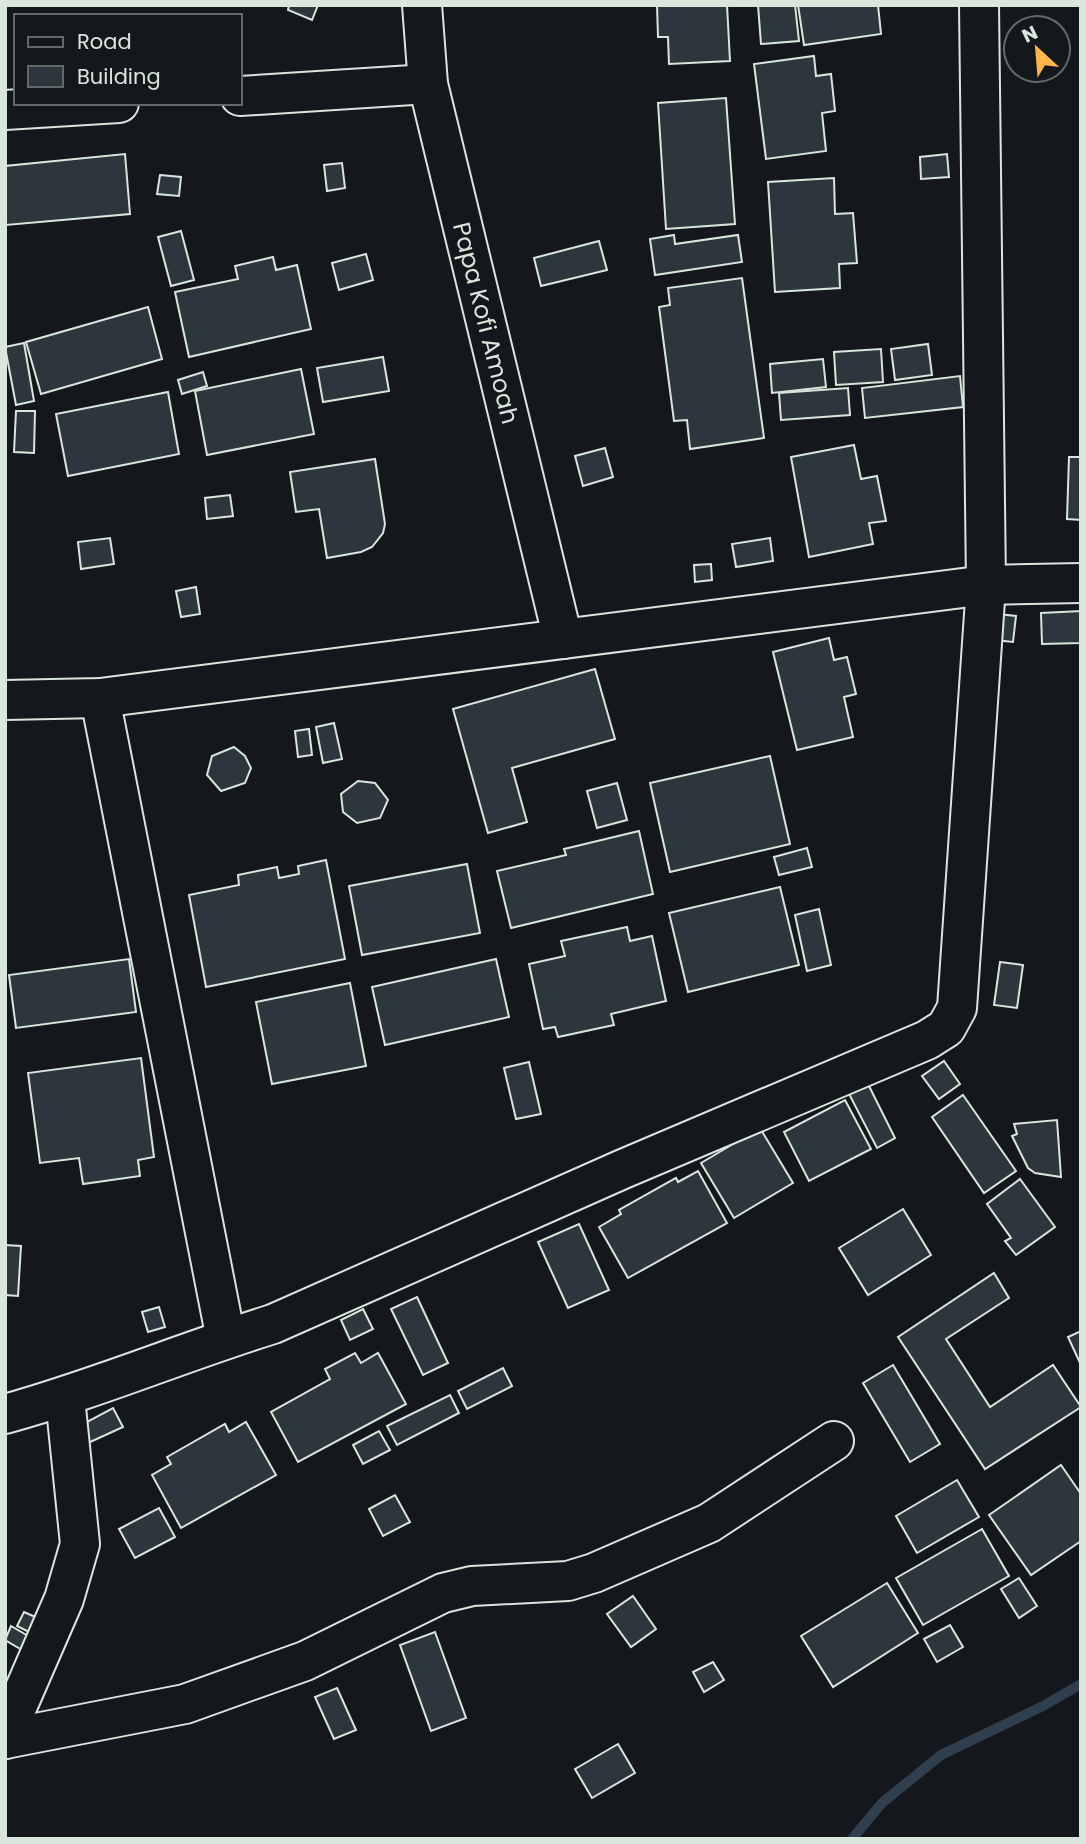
<svg xmlns="http://www.w3.org/2000/svg" width="1086" height="1844" font-family="Poppins,sans-serif">
<style>
.lines{fill:none;stroke-linecap:round;stroke-linejoin:round}
.stream{stroke:#2f3f4d;stroke-width:10}
.building{fill:#2c363c;stroke:#d8e6dc;stroke-width:2}
.minor-casing{stroke:#d8e6dc;stroke-width:42}
.minor{stroke:#14181c;stroke-width:38}
.labels{text-anchor:middle;dominant-baseline:central;stroke-width:5;stroke-linejoin:round;paint-order:stroke}
.street-label{font-size:24px;fill:#d8e6dc;stroke:#14181c}
</style>
<rect width="100%" height="100%" fill="#14181c"/>
<g class="lines">
<!-- stream -->
<polyline class="stream" points="852,1839 882,1803 941,1755 1043,1706 1081,1684"/>
</g>
<!-- building -->
<g class="building">
<polygon points="289,5 318,5 312,20 288,10"/>
<polygon points="657,5 727,5 730,61 669,64 668,37 658,37"/>
<polygon points="758,5 795,5 799,41 761,44"/>
<polygon points="798,5 878,5 881,34 804,45"/>
<polygon points="814,56 816,76 831,74 835,111 822,113 826,151 766,159 754,64"/>
<polygon points="726,98 735,224 666,229 658,103"/>
<polygon points="125,154 130,214 6,225 5,166"/>
<polygon points="947,154 949,177 921,179 920,157"/>
<polygon points="342,163 345,188 327,191 324,165"/>
<polygon points="160,175 181,177 179,196 157,194"/>
<polygon points="834,178 835,214 853,213 857,263 839,264 840,288 775,292 768,182"/>
<polygon points="181,231 194,280 171,286 158,237"/>
<polygon points="674,235 675,244 738,235 742,262 655,275 650,239"/>
<polygon points="599,241 607,270 541,286 534,258"/>
<polygon points="366,254 373,280 339,290 332,263"/>
<polygon points="273,257 276,270 297,265 311,329 189,357 175,292 238,279 235,266"/>
<polygon points="742,278 764,438 690,449 687,420 674,421 659,307 670,305 668,288"/>
<polygon points="148,307 162,359 41,394 26,342"/>
<polygon points="24,343 34,401 16,405 5,347"/>
<polygon points="928,344 932,375 895,380 891,349"/>
<polygon points="881,349 883,382 836,385 834,352"/>
<polygon points="383,357 389,391 323,402 317,368"/>
<polygon points="823,359 826,387 772,393 770,364"/>
<polygon points="301,369 314,434 207,455 195,391"/>
<polygon points="203,372 207,386 182,394 178,380"/>
<polygon points="960,376 963,407 865,418 862,388"/>
<polygon points="848,388 850,415 781,420 779,393"/>
<polygon points="168,392 179,454 68,476 56,414"/>
<polygon points="16,411 35,411 34,453 14,452"/>
<polygon points="854,445 861,479 877,476 886,521 869,523 873,544 809,557 791,457"/>
<polygon points="605,448 613,477 583,486 575,456"/>
<polygon points="1069,457 1081,457 1081,520 1067,519"/>
<polygon points="375,459 385,524 383,533 372,547 361,552 327,558 319,509 296,512 290,472"/>
<polygon points="230,495 233,516 207,519 205,498"/>
<polygon points="110,538 114,564 81,569 78,542"/>
<polygon points="770,538 773,561 736,567 732,544"/>
<polygon points="711,564 712,580 695,582 694,565"/>
<polygon points="196,587 200,614 181,617 176,591"/>
<polygon points="1081,611 1081,643 1042,644 1041,613"/>
<polygon points="998,614 1016,616 1013,642 995,640"/>
<polygon points="829,638 834,660 847,657 856,694 844,697 853,737 797,750 773,652"/>
<polygon points="595,669 615,739 512,768 527,822 488,833 453,709"/>
<polygon points="334,723 342,759 323,763 316,727"/>
<polygon points="309,729 312,755 298,757 295,731"/>
<polygon points="234,747 245,756 251,768 245,783 221,791 207,775 212,756"/>
<polygon points="770,756 790,844 670,872 650,783"/>
<polygon points="358,781 375,783 388,800 380,818 357,823 343,812 341,794"/>
<polygon points="617,783 627,820 597,828 587,791"/>
<polygon points="639,831 653,894 511,928 497,871 566,855 564,849"/>
<polygon points="807,848 812,867 779,875 774,857"/>
<polygon points="326,860 345,959 206,987 189,895 239,885 238,875 277,867 279,878 299,874 298,866"/>
<polygon points="467,864 480,933 362,955 349,886"/>
<polygon points="780,887 799,965 688,992 669,913"/>
<polygon points="819,909 831,965 807,971 795,915"/>
<polygon points="627,927 630,941 652,936 666,1001 611,1014 614,1025 558,1037 555,1027 543,1029 529,964 565,956 561,941"/>
<polygon points="129,959 136,1012 16,1028 9,975"/>
<polygon points="496,959 509,1017 385,1045 372,987"/>
<polygon points="1000,962 1023,965 1017,1008 994,1005"/>
<polygon points="350,983 366,1066 272,1084 256,1002"/>
<polygon points="141,1058 154,1157 138,1160 140,1176 83,1184 79,1158 40,1163 28,1073"/>
<polygon points="944,1061 960,1084 939,1099 922,1076"/>
<polygon points="529,1062 541,1114 516,1119 504,1068"/>
<polygon points="867,1082 895,1138 877,1148 848,1092"/>
<polygon points="963,1095 1016,1171 984,1193 932,1117"/>
<polygon points="845,1100 871,1149 809,1181 784,1132"/>
<polygon points="1057,1120 1061,1177 1035,1173 1028,1168 1012,1136 1017,1134 1014,1124"/>
<polygon points="760,1128 793,1183 734,1218 701,1163"/>
<polygon points="698,1171 727,1223 628,1278 599,1227 621,1214 619,1210 676,1178 678,1182"/>
<polygon points="1020,1179 1055,1227 1016,1255 1005,1241 1011,1238 987,1204"/>
<polygon points="903,1209 931,1255 868,1295 839,1248"/>
<polygon points="579,1224 609,1290 568,1308 538,1242"/>
<polygon points="5,1245 21,1246 18,1296 5,1295"/>
<polygon points="994,1273 1009,1298 946,1339 990,1407 1053,1365 1081,1407 985,1469 898,1337"/>
<polygon points="417,1297 448,1363 423,1375 391,1309"/>
<polygon points="159,1307 165,1327 148,1332 142,1312"/>
<polygon points="363,1309 373,1329 350,1340 341,1320"/>
<polygon points="1081,1331 1081,1365 1068,1337"/>
<polygon points="355,1353 361,1363 378,1353 406,1404 298,1462 271,1412 330,1379 325,1369"/>
<polygon points="893,1365 940,1444 910,1462 863,1383"/>
<polygon points="503,1368 512,1386 467,1409 458,1391"/>
<polygon points="450,1395 459,1413 397,1445 387,1426"/>
<polygon points="113,1408 123,1427 88,1443 85,1423"/>
<polygon points="246,1422 276,1475 181,1528 152,1475 171,1464 167,1457 225,1424 229,1432"/>
<polygon points="379,1431 390,1450 363,1464 353,1445"/>
<polygon points="1061,1465 1081,1494 1081,1541 1031,1575 989,1515"/>
<polygon points="957,1480 979,1517 917,1553 896,1516"/>
<polygon points="395,1495 410,1522 383,1536 369,1509"/>
<polygon points="159,1508 175,1537 135,1558 119,1529"/>
<polygon points="982,1529 1009,1576 923,1625 896,1578"/>
<polygon points="1019,1578 1037,1606 1019,1618 1001,1589"/>
<polygon points="887,1583 918,1633 833,1687 801,1636"/>
<polygon points="633,1596 656,1629 631,1647 607,1614"/>
<polygon points="24,1612 40,1619 33,1634 17,1626"/>
<polygon points="950,1625 963,1647 937,1662 924,1639"/>
<polygon points="11,1626 30,1637 22,1650 5,1640"/>
<polygon points="435,1632 466,1718 431,1731 400,1645"/>
<polygon points="713,1662 724,1680 704,1692 693,1672"/>
<polygon points="337,1688 356,1730 334,1739 315,1697"/>
<polygon points="618,1744 635,1773 592,1798 575,1769"/>
</g>
<g class="lines">
<!-- minor casing -->
<g class="minor-casing">
<g id="minor">
<polyline points="422,5 428,84 563,639"/>
<polyline points="240,96 428,84"/>
<polyline points="5,110 119,103"/>
<polyline points="100,698 226,1339"/>
<polyline points="5,700 100,698 986,585 1081,583"/>
<path d="M5,1414C96,1389 183,1352 273,1324L623,1169L927,1040L946,1028L957,1008L986,585L979,5"/>
<polyline points="5,1739 185,1704 305,1661 443,1593 472,1586 568,1581 594,1573 709,1523 834,1441"/>
<polyline points="6,1739 17,1707 64,1599 80,1544 65,1398"/>
</g>
</g>
<!-- minor -->
<use href="#minor" class="minor"/>
</g>
<g class="labels">
<!-- street labels -->
<g class="street-label">
<text transform="translate(486 323) rotate(76)">Papa Kofi Amoah</text>
</g>
</g>
<!-- border -->
<rect width="1086" height="1844" fill="none" stroke="#d8e6dc" stroke-width="14"/>
<!-- legend -->
<rect x="14" y="14" width="228" height="91" fill="#14181c" stroke="#626a69" stroke-width="2"/>
<rect x="28" y="37" width="35" height="10" fill="#14181c" stroke="#626a69" stroke-width="2"/>
<text x="77" y="49" font-size="21" fill="#d8e6dc">Road</text>
<rect x="28" y="66" width="35" height="21" fill="#2c363c" stroke="#626a69" stroke-width="2"/>
<text x="77" y="84" font-size="21" fill="#d8e6dc">Building</text>
<!-- north arrow -->
<g transform="translate(1037 49) rotate(334)"><circle r="33" fill="#14181c" stroke="#626a69" stroke-width="2"/>
<path d="M0-5L12 26L0 18L-12 26Z" fill="#ffb74d"/>
<text y="-10" font-size="19" font-weight="bold" text-anchor="middle" fill="#d8e6dc">N</text>
</g>
</svg>
